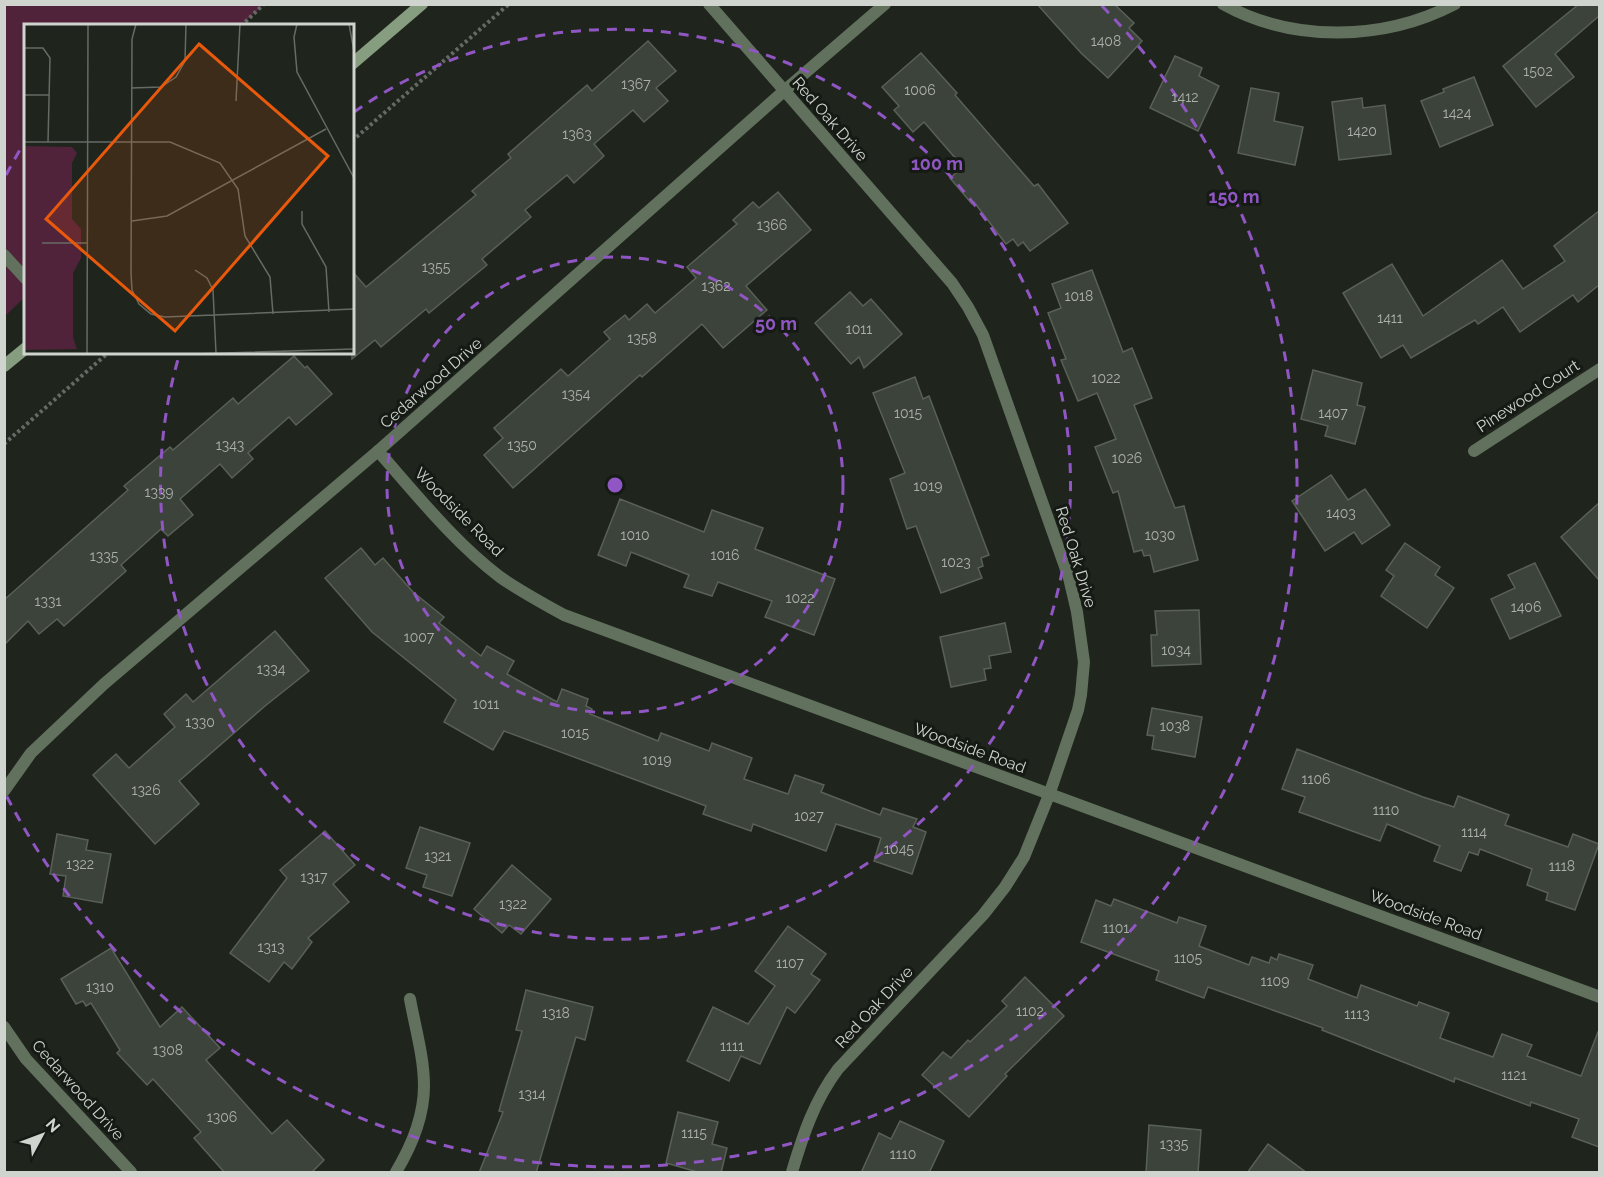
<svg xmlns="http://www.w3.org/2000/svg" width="1604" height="1177" font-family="Raleway,sans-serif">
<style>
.green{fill:#50233a}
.building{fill:#3c433a;stroke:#596057;stroke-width:1.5}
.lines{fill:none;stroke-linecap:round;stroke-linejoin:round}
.path{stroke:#656b64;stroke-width:4;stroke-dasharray:3 3;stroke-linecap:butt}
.service{stroke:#62715e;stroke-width:12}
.minor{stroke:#62715e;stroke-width:12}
.secondary{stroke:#869d7f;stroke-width:12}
.ring{fill:none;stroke:#9056c3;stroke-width:3;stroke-dasharray:10 8}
.labels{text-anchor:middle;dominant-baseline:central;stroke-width:6;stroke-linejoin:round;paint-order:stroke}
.number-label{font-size:14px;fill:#abb0aa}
.street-label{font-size:16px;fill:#d0d4cf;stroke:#151b14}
.inset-road{fill:none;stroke:#666b64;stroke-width:1.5}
.view{fill:#e8590c;fill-opacity:0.15;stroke:#e8590c;stroke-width:3}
.inset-edge{fill:none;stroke:#d0d4cf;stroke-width:3}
.centre{fill:#9056c3;stroke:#151b14;stroke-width:3}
.ring-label{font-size:18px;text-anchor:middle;font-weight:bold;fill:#9056c3;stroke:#151b14;stroke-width:6;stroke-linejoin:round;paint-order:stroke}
</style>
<rect width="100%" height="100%" fill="#1f251d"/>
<!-- green -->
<polygon class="green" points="5,5 264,5 241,25 26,26 25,297 5,316"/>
<!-- building -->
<g class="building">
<polygon points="1037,4 1114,4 1134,23 1129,28 1142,41 1108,78 1081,53"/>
<polygon points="1579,4 1599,4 1599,16 1555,54 1574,77 1536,107 1503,66"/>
<polygon points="648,41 676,71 656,88 668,101 644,122 633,110 594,144 604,156 574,183 567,175 525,210 531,217 482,259 487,265 429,313 426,309 381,347 375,340 352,359 352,271 366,287 476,195 472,191 511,158 508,154 587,85 592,91"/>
<polygon points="921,53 957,93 955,95 1034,186 1038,184 1068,223 1030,251 1023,242 1018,246 1013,239 1006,244 974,202 972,204 950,178 963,167 924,122 913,132 894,110 899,106 882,87"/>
<polygon points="1175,56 1202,68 1199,76 1219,86 1198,131 1150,108"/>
<polygon points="1474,77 1493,125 1440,147 1421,101 1444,92 1443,89"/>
<polygon points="1251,88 1279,93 1274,121 1303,127 1295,165 1238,153"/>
<polygon points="1362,98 1363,108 1385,105 1391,154 1339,160 1332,102"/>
<polygon points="778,192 811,230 746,286 767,310 723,348 702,324 642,377 640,375 513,488 484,455 503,438 494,428 561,369 568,376 610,339 604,332 625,315 629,320 647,304 655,313 696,278 687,267 737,224 733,220 753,202 759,208"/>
<polygon points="1599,211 1599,285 1578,302 1573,295 1520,332 1503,307 1478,324 1475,320 1411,358 1403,345 1381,358 1343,293 1392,264 1423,316 1502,260 1523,289 1565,261 1554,246"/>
<polygon points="1092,270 1123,352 1132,348 1152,398 1134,405 1175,508 1184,506 1198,560 1154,572 1150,555 1144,556 1142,550 1134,552 1118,491 1113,493 1095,447 1116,439 1097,393 1078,401 1061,360 1066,359 1048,313 1061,308 1052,284"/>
<polygon points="850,292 863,306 871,299 902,334 864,368 859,357 851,364 815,323"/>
<polygon points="294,356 305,368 307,366 332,394 296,425 289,417 248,453 253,459 232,478 220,464 180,499 193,515 168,536 161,529 121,565 126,571 64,626 57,619 39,634 28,621 4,645 4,600 128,490 124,486 170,447 173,450 233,398 238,404"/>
<polygon points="1313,370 1362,383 1357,405 1365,407 1355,444 1325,436 1328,426 1301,419"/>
<polygon points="915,377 923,399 929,396 989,555 981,558 983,566 978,568 982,578 941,593 916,526 907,529 890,479 905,473 873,393"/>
<polygon points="1331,475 1348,500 1365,489 1390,525 1362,544 1354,532 1325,551 1292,501"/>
<polygon points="620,499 704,532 712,510 763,528 755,549 835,579 814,635 765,617 772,601 718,582 712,596 684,587 689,575 631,552 626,566 598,555"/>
<polygon points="1599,503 1599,580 1561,537"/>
<polygon points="1405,543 1440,567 1435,575 1454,588 1427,628 1381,596 1394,576 1386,570"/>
<polygon points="361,548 375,565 383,558 413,592 444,617 439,623 481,656 487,646 514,661 507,674 557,702 562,689 588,699 586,706 592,709 590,714 658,741 661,733 709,751 712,743 752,758 744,779 788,794 795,775 824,785 821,792 880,815 883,808 917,819 913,827 926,832 912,874 874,861 881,838 836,824 826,851 753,824 751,831 703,814 706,806 504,731 493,750 444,722 456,700 372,632 325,578"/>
<polygon points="1535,563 1561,616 1510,639 1491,599 1515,588 1508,575"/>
<polygon points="1199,610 1201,664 1152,666 1151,635 1157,635 1155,611"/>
<polygon points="1005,623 1011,652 989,656 991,668 984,669 986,680 951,687 940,637"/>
<polygon points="275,631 309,671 265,706 179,781 199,804 155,844 93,775 116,754 129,768 175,727 164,714 186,694 193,702"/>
<polygon points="1152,708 1202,717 1195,757 1152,749 1154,736 1147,735"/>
<polygon points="1297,749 1423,797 1454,807 1458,796 1509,815 1505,825 1568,847 1573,834 1599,844 1575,910 1546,900 1548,893 1527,885 1532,869 1480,849 1478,855 1469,852 1461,871 1434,861 1440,846 1387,824 1380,841 1299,812 1305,797 1282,789"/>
<polygon points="420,827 470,843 452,896 423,887 427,875 406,868"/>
<polygon points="325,831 355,865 333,884 349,902 308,938 312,942 292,969 284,962 269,982 230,953 287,878 280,870"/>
<polygon points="57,834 88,840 86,850 111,854 102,903 63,896 66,876 50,874"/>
<polygon points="512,865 551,899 521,934 509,925 502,933 474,909"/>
<polygon points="1114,899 1177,923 1179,917 1206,926 1199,946 1249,965 1252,957 1269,963 1271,957 1277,960 1279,954 1313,965 1308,979 1357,998 1361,985 1417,1006 1419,1002 1449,1013 1440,1038 1493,1057 1502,1034 1532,1045 1527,1056 1581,1076 1598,1032 1599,1032 1599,1147 1572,1137 1579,1119 1531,1102 1530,1106 1455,1078 1454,1082 1322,1030 1323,1028 1208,987 1204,998 1156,980 1159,971 1081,942 1096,900 1111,906"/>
<polygon points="788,926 826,954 811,974 820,980 795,1013 787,1007 760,1064 741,1056 729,1081 687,1061 713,1007 748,1024 775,986 755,971"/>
<polygon points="111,948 160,1027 182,1007 220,1048 206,1060 272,1134 287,1120 324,1160 311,1173 225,1173 194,1138 201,1132 153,1079 147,1085 117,1053 120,1050 91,1003 86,1006 83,1001 76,1004 61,979"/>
<polygon points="1025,977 1064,1016 1005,1074 1007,1076 969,1117 922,1075 943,1052 951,1058 968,1040 970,1042 1007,1006 1002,1001"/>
<polygon points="526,990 593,1007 585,1040 576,1037 536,1173 479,1173 503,1112 499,1111 522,1031 516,1030"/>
<polygon points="678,1112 718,1122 712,1144 727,1148 721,1173 701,1173 666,1163"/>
<polygon points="900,1121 944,1141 929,1173 861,1173 879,1133 891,1139"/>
<polygon points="1149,1125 1201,1130 1198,1173 1146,1173"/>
<polygon points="1268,1144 1307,1173 1247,1173"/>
</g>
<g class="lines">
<!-- path -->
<g class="path">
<polyline points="241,26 264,4"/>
<polyline points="352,141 509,4"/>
<polyline points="4,444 109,352"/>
</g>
<!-- service -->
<polyline class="service" points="4,255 26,279"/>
<!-- minor -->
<g class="minor">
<path d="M709,4L952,283L968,307L983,335L1069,578L1077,612L1084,662L1081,695L1078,710L1049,795L1024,857L1005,887L983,915L838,1069C814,1101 803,1135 792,1172"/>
<path d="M1223,4C1293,43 1384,41 1455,4"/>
<path d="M378,451C416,494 454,542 500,577C520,591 542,603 564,615L1600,997"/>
<polyline points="1474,451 1600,369"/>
<polyline points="4,791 31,753 104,684 378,451 784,91 885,4"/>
<polyline points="4,1027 26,1059 131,1172"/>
<path d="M396,1172C411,1147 424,1116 424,1086C424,1057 415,1027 410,999"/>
</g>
<!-- secondary -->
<g class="secondary">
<polyline points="352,64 422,4"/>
<polyline points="4,366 26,348"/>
</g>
</g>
<!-- distance rings -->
<g class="ring">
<circle cx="615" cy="485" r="228"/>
<path d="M354 112A455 455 0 1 1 179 356"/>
<path d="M6 175A683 683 0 0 1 24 143M1102 6A683 683 0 1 1 6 795"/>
</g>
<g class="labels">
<!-- number labels -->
<g class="number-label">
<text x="1106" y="41">1408</text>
<text x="1538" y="71">1502</text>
<text x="636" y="84">1367</text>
<text x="920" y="90">1006</text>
<text x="1185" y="97">1412</text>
<text x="1457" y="113">1424</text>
<text x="1362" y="131">1420</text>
<text x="577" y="134">1363</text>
<text x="772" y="225">1366</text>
<text x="436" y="267">1355</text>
<text x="716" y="286">1362</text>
<text x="1079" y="296">1018</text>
<text x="1390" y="318">1411</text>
<text x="859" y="329">1011</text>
<text x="642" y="338">1358</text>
<text x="1106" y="378">1022</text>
<text x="576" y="394">1354</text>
<text x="908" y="413">1015</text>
<text x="1333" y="413">1407</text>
<text x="230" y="445">1343</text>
<text x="522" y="445">1350</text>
<text x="1127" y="458">1026</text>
<text x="928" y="486">1019</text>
<text x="159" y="492">1339</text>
<text x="1341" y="513">1403</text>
<text x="635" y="535">1010</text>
<text x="1160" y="535">1030</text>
<text x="725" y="555">1016</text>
<text x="104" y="556">1335</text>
<text x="956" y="562">1023</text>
<text x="800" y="598">1022</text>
<text x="48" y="601">1331</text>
<text x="1526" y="607">1406</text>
<text x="419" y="637">1007</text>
<text x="1176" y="650">1034</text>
<text x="271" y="669">1334</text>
<text x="486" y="704">1011</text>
<text x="200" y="722">1330</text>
<text x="1175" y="726">1038</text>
<text x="575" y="733">1015</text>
<text x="657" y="760">1019</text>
<text x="1316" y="779">1106</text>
<text x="146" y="790">1326</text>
<text x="1386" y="810">1110</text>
<text x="809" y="816">1027</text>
<text x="1474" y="832">1114</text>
<text x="899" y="849">1045</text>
<text x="438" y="856">1321</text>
<text x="80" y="864">1322</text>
<text x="1562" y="866">1118</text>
<text x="314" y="877">1317</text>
<text x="513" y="904">1322</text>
<text x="1116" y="928">1101</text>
<text x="271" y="947">1313</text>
<text x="1188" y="958">1105</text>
<text x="790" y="963">1107</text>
<text x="1275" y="981">1109</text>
<text x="100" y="987">1310</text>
<text x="1030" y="1011">1102</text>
<text x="556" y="1013">1318</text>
<text x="1357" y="1014">1113</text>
<text x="732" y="1046">1111</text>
<text x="168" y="1050">1308</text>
<text x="1514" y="1075">1121</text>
<text x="532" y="1094">1314</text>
<text x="222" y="1117">1306</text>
<text x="694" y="1133">1115</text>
<text x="1174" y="1144">1335</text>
<text x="903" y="1154">1110</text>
</g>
<!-- street labels -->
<g class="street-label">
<text transform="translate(830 119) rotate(49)">Red Oak Drive</text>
<text transform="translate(431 383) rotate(-41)">Cedarwood Drive</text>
<text transform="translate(1528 396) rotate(-33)">Pinewood Court</text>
<text transform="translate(459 512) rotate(45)">Woodside Road</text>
<text transform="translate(1076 557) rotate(73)">Red Oak Drive</text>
<text transform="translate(970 748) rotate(20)">Woodside Road</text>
<text transform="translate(1426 915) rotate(20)">Woodside Road</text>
<text transform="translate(874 1007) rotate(-47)">Red Oak Drive</text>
<text transform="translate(78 1090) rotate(48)">Cedarwood Drive</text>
</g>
</g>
<!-- overview -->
<g transform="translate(24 24)">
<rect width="330" height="330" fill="#1f251d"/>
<path d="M0,122L48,123L53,129L48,139V195L57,205V234L49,249V314L53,325L0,326Z" fill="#50233a"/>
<path class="inset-road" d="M112,0L108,15L107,249L108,266L115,280L127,290L141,293L330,285M273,0L270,13L273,48L330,154M325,0L330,27M0,24H19L26,34L24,118M107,64L137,63L152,53L161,37L162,0M0,71H25M212,77L216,0M0,118H146L196,139L214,165L221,212L246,253L249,290M278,187V200L302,243L305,288M108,197L143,192L302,105M18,219H63M171,246L183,254L189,266L192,329M63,330L64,0M170,330L330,325"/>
<path class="view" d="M175,20L304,132L151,307L22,195Z"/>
<rect width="330" height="330" class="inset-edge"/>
</g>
<circle cx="615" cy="485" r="9" class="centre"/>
<g class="ring-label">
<text x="937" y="170">100 m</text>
<text x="1234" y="203">150 m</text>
<text x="776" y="330">50 m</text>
</g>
<!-- border -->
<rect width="1604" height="1177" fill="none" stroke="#d0d4cf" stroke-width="12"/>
<!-- north arrow -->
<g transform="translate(42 1135) rotate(49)" stroke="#151b14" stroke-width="4.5" paint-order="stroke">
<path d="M0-4.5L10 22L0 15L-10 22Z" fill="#d0d4cf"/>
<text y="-9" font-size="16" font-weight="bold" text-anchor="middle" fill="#d0d4cf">N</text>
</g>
</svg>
